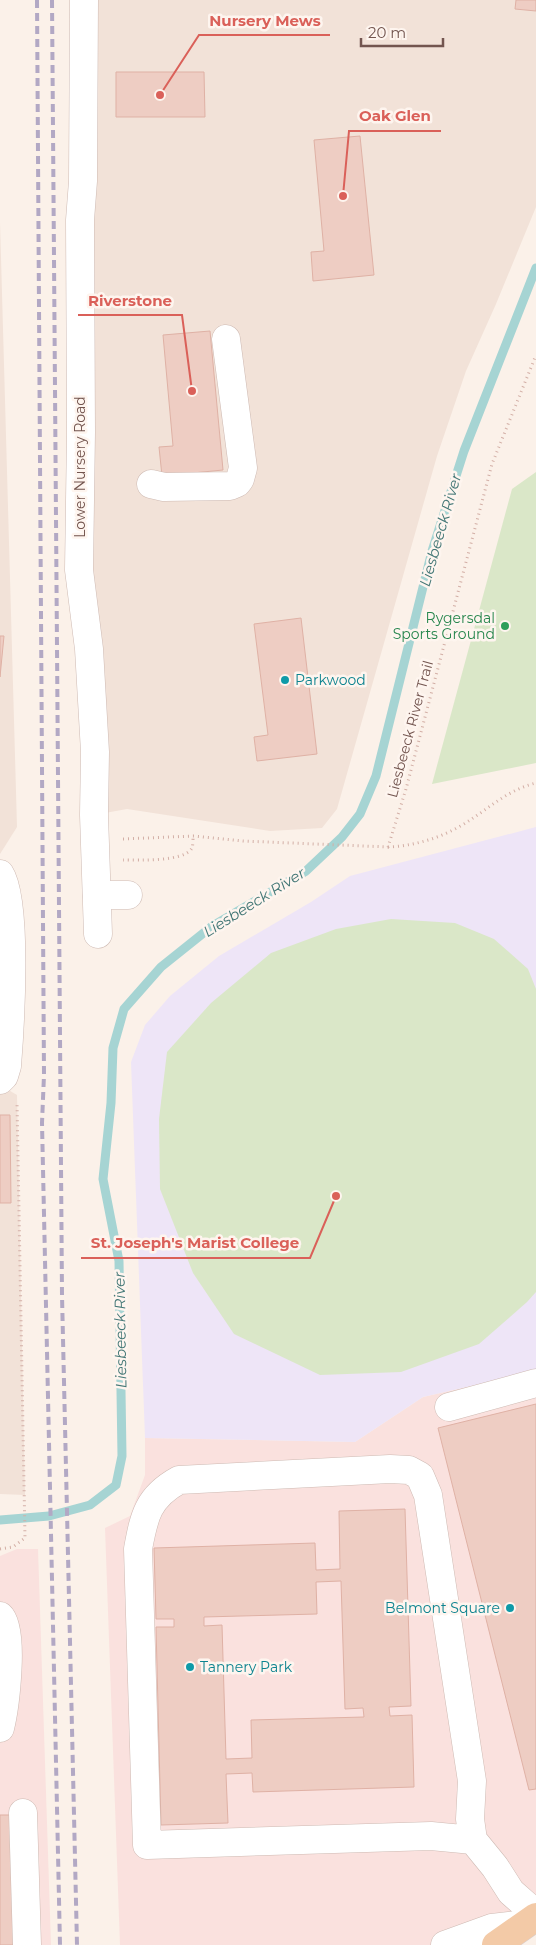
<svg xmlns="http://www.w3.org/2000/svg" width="536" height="1945" font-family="Montserrat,sans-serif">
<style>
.residential{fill:#f2e2d8}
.commercial{fill:#fae1de}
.education{fill:#eee5f7}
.green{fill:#dae7c8}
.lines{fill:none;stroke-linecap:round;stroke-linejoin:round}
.stream{stroke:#a6d4d3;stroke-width:9}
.building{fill:#eecdc3;stroke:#dfb1a5;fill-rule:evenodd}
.minor-casing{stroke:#cebab3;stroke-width:29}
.major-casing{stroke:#d8cfce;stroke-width:29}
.path{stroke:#d3afa6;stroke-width:3;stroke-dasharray:1 4;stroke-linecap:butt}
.minor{stroke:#fff;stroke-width:28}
.major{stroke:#f3caa7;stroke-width:28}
.rail{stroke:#b2a8c4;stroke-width:4;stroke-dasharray:8 5;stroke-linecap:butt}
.leisure-dot{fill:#2e9e5b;stroke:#fef5ef;stroke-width:2}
.culture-dot{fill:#0f9aa8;stroke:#fef5ef;stroke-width:2}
.labels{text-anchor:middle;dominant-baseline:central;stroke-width:5;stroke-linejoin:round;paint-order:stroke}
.street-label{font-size:14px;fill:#73554f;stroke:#fef5ef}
.leisure-label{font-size:14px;fill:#27864d;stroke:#fef5ef;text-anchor:end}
.culture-label{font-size:14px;fill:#0d838f;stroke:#fef5ef;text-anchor:start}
.water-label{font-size:15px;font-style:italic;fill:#437776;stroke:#fef5ef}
.leader{fill:none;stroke:#da6059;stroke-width:2}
.callout-dot{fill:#da6059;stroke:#fef5ef;stroke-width:2}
.callout-label{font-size:15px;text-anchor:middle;font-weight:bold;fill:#da6059;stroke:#fef5ef;stroke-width:5;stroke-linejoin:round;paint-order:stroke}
</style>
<rect width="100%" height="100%" fill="#fbf1e9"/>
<!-- residential -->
<g class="residential">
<polygon points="84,0 536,0 536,207 496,304 466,371 437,456 337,809 322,828 270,831 127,809 94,815"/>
<polygon points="0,222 17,827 0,854"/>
<polygon points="0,1085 17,1095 25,1495 0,1494"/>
</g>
<!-- commercial -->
<g class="commercial">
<polygon points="536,1371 536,1917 445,1945 120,1945 105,1528 130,1516 145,1475 145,1438 355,1442 423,1397"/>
<polygon points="17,1549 38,1549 51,1945 0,1945 0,1556"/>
</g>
<!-- education -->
<polygon class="education" points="536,827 536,1371 423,1397 355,1442 145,1438 131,1062 145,1025 170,996 219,956 311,902 350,876"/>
<!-- green -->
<g class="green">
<polygon points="536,472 536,763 432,784 512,489"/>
<polygon points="391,919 455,923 494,939 528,969 536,989 536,1292 527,1302 479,1344 401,1372 320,1375 234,1334 193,1273 160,1189 159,1119 167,1052 211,1003 271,953 336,929"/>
</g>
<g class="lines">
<!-- stream -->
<polyline class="stream" points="0,1520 49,1516 90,1505 116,1485 122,1456 119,1261 103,1179 111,1103 113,1048 124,1009 161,967 211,927 306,871 342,837 360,814 376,776 432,551 464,451 536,268"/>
</g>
<!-- building -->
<g class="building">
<polygon points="516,0 536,0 536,11 515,9"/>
<polygon points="116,72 204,72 205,117 116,117"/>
<polygon points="360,136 374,275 313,281 311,252 324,251 314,140"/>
<polygon points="210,331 223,470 162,476 159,447 173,446 163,335"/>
<polygon points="301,618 317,754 257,761 254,737 268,735 254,624"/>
<polygon points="0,636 4,636 0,677"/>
<polygon points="0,1115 10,1115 11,1203 0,1203"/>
<polygon points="536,1404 536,1789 529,1790 438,1428"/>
<path d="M405,1509L411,1706L389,1707L390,1716L412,1715L414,1787L253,1792L252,1773L226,1774L228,1823L161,1825L156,1627H174V1619H156L154,1548L315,1543L316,1570L340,1569L339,1511ZM341,1581L345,1709L363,1708L364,1717L251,1720L252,1758L226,1759L222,1625L204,1626V1617L317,1614L316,1582Z"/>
<polygon points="0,1815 15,1815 19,1945 0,1945"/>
</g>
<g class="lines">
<!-- minor casing -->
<g class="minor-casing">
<g id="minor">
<polyline points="84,0 83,181 80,220 81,432 79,570 89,649 95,752 94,815 98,934"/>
<polyline points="151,484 164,487 230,486 237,483 240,479 243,468 226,339"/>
<path d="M0,874C18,901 10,1029 7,1066L4,1076L0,1080"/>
<polyline points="97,895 128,895"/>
<polyline points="449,1407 536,1383"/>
<path d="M0,1616C15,1629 5,1708 0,1728"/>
<polyline points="23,1813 27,1945"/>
<path d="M473,1840L431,1836L147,1845L138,1549C144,1516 148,1497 179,1480L390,1469L409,1470L420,1476L428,1495L472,1781L470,1819L473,1840L495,1867L511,1892L536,1914"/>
<polyline points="445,1945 492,1928 524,1924"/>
</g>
</g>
<!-- major casing -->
<g class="major-casing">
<polyline id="major" points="496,1945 536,1917"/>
</g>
<!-- path -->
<g class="path">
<polyline points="123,839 193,836 243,841 388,847 406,789 492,464 536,355"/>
<path d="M388,847C411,846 434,840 455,829C484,814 503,791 536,783"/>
<path d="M123,860C138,860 185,862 192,848C193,845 193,839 193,836"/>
<polyline points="0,1549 13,1547 25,1538 17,1102"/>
</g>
<!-- minor -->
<use href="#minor" class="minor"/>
<!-- major -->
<use href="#major" class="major"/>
<!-- rail -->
<g class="rail">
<polyline points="37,0 44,1075 42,1123 60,1945"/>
<polyline points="52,0 62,1295 77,1945"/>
</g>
</g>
<!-- markers -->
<circle class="leisure-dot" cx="505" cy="626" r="5"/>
<g class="culture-dot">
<circle cx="285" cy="680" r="5"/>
<circle cx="510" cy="1608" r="5"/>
<circle cx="190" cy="1667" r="5"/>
</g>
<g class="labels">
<!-- street labels -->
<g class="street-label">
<text transform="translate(80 467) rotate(-90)">Lower Nursery Road</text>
<text transform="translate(410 729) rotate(-75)">Liesbeeck River Trail</text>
</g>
<!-- leisure labels -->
<g class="leisure-label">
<text x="495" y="618">Rygersdal<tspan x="495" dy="16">Sports Ground</tspan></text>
</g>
<!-- culture labels -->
<g class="culture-label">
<text x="295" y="680">Parkwood</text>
<text x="500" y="1608" text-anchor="end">Belmont Square</text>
<text x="200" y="1667">Tannery Park</text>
</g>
<!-- water labels -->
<g class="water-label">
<text transform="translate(440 530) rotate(-74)">Liesbeeck River</text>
<text transform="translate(254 902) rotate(-32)">Liesbeeck River</text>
<text transform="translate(120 1330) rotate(-91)">Liesbeeck River</text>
</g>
</g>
<!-- callouts -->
<path class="leader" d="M160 95L199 35H330M343 196L349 131H441M192 391L182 315H78M336 1196L310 1258H81"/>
<g class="callout-dot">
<circle cx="160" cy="95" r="5"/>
<circle cx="343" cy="196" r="5"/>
<circle cx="192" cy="391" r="5"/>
<circle cx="336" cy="1196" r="5"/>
</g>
<g class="callout-label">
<text x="265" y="26">Nursery Mews</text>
<text x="395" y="121">Oak Glen</text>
<text x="130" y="306">Riverstone</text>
<text x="195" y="1248">St. Joseph's Marist College</text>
</g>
<!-- scale -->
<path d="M361 38v8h82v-8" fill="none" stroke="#73554f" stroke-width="2.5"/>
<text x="368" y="38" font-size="15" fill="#73554f" stroke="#fef5ef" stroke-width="4" paint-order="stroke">20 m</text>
</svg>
